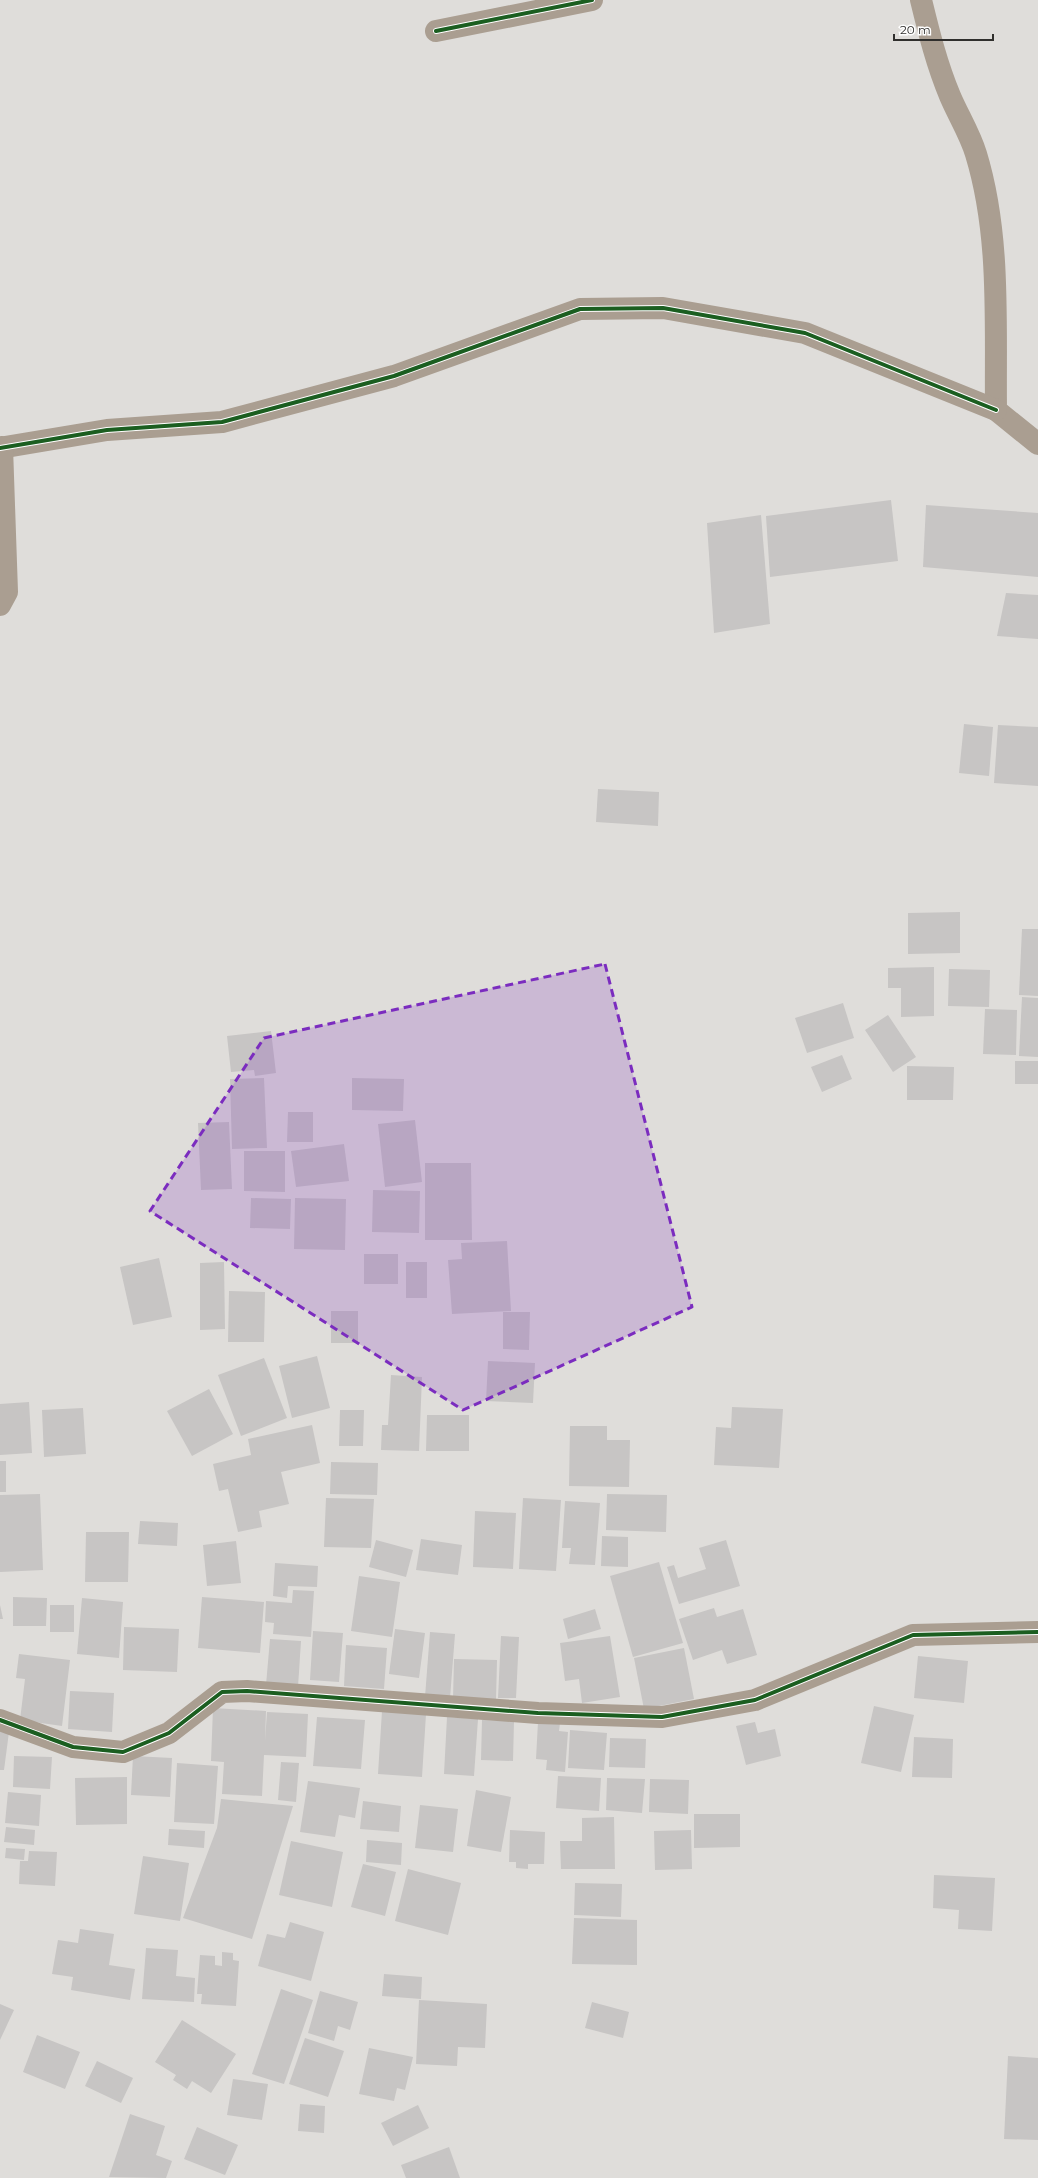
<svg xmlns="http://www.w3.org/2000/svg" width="1038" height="2178" font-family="Montserrat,sans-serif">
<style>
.building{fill:#c7c5c4}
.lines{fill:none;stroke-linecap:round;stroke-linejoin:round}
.minor{stroke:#aa9e91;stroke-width:22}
.cycleway-casing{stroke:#fff;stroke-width:6}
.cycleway{stroke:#1b5e20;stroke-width:4}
.marked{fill:#7b2cbf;fill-opacity:0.2;stroke:#7b2cbf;stroke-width:3;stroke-dasharray:8 5;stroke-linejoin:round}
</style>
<rect width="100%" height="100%" fill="#dfddda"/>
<!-- building -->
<g class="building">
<polygon points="891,500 898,561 770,577 766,516"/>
<polygon points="926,505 1038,513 1038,577 923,567"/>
<polygon points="761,515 770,624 714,633 707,523"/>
<polygon points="1006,593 1038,595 1038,639 997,636"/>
<polygon points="964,724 993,727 989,776 959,773"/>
<polygon points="998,725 1038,727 1038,786 994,783"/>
<polygon points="598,789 659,792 658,826 596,822"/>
<polygon points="960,912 960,953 908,954 908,913"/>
<polygon points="1022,929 1038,929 1038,996 1019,995"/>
<polygon points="934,967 934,1016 901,1017 901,988 888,988 888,968"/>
<polygon points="949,969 990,970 989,1007 948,1006"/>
<polygon points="1022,997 1038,998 1038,1057 1019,1056"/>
<polygon points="843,1003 854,1038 807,1053 795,1018"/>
<polygon points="985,1009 1017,1010 1016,1055 983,1054"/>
<polygon points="888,1015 916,1057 893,1072 865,1030"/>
<polygon points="271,1031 276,1073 255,1076 254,1070 231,1072 227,1036"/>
<polygon points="842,1055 852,1079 822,1092 811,1067"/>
<rect x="1015" y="1061" width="23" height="23"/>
<polygon points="907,1066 954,1067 953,1100 907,1100"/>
<polygon points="264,1078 267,1148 232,1149 230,1079"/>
<polygon points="352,1078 404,1079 403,1111 352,1110"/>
<polygon points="288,1112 313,1112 313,1142 287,1142"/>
<polygon points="415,1120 422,1182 385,1187 378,1124"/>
<polygon points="229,1122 232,1189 201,1190 198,1123"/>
<polygon points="344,1144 349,1181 296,1187 291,1151"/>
<polygon points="244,1151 285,1151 285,1192 244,1191"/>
<polygon points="425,1163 471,1163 472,1240 425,1240"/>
<polygon points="373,1190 420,1191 419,1233 372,1232"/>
<polygon points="251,1198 291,1199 290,1229 250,1228"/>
<polygon points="295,1198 346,1199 345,1250 294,1249"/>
<polygon points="507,1241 511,1311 452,1314 448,1260 462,1259 461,1243"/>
<rect x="364" y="1254" width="34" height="30"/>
<polygon points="159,1258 172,1317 133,1325 120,1267"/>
<polygon points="224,1262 225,1329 200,1330 200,1263"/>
<rect x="406" y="1262" width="21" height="36"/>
<polygon points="229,1291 265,1292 264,1342 228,1342"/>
<rect x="331" y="1311" width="27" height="32"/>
<polygon points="503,1312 530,1312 529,1350 503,1349"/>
<polygon points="317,1356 330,1408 292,1418 279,1366"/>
<polygon points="264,1358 287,1418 241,1436 218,1375"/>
<polygon points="488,1361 535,1363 533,1403 486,1401"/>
<polygon points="391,1375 422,1377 419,1451 381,1450 382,1425 388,1425"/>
<polygon points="209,1389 233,1434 192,1456 167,1411"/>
<polygon points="29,1402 32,1453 0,1455 0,1404"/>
<polygon points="732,1407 783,1409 779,1468 714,1465 716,1427 731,1428"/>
<polygon points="83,1408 86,1454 44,1457 42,1410"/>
<polygon points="340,1410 364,1410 363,1446 339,1446"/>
<polygon points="427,1415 469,1415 469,1451 426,1451"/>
<polygon points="312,1425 320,1463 281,1472 289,1504 259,1511 262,1527 238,1532 228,1489 219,1491 213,1464 251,1455 248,1439"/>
<polygon points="570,1426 607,1426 607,1440 630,1440 629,1487 569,1486"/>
<rect x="0" y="1461" width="6" height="31"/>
<polygon points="331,1462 378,1463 377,1495 330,1494"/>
<polygon points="40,1494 43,1570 0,1572 0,1495"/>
<polygon points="607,1494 667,1495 666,1532 606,1530"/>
<polygon points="326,1498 374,1499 371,1548 324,1547"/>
<polygon points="523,1498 561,1500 556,1571 519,1569"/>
<polygon points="565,1501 600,1503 595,1565 569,1564 571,1548 562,1548"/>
<polygon points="475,1511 516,1513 513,1569 473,1567"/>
<polygon points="140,1521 178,1523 177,1546 138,1544"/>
<polygon points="86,1532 129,1532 128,1582 85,1582"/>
<polygon points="602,1536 628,1537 628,1567 601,1566"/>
<polygon points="421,1539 462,1545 458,1575 416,1570"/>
<polygon points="376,1540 413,1550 406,1577 369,1567"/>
<polygon points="726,1540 740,1586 679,1604 667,1567 674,1565 678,1578 706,1569 699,1548"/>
<polygon points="236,1541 241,1583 207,1586 203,1545"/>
<polygon points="659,1562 683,1643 633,1657 610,1576"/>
<polygon points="275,1563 318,1566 317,1587 288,1586 287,1598 273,1596"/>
<polygon points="359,1576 400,1582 392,1637 351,1631"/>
<polygon points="293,1590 314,1591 311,1637 273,1634 274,1623 265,1622 266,1601 292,1603"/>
<polygon points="13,1597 47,1598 46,1626 13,1626"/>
<polygon points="202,1597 264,1602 260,1653 198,1648"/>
<polygon points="82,1598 123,1602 119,1658 77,1654"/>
<polygon points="0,1605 3,1619 0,1619"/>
<rect x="50" y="1605" width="24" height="27"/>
<polygon points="714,1608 717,1617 743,1609 757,1655 727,1664 722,1650 693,1660 679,1619"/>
<polygon points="595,1609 601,1629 568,1639 563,1619"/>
<polygon points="124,1627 179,1629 177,1672 123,1670"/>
<polygon points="395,1629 425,1633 419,1678 389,1674"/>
<polygon points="313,1631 343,1633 339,1682 310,1680"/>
<polygon points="430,1632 455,1634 450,1698 425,1697"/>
<polygon points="501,1636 519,1637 516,1698 498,1698"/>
<polygon points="610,1636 620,1697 582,1703 579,1679 565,1681 560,1643"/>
<polygon points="270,1639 301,1641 298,1687 266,1685"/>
<polygon points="346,1645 387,1648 384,1689 344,1686"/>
<polygon points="684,1648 694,1699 644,1709 634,1658"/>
<polygon points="19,1654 70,1660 62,1726 20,1720 25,1679 16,1678"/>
<polygon points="918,1656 968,1661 964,1703 914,1698"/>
<polygon points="454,1659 497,1660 496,1700 453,1699"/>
<polygon points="70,1691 114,1693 112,1732 68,1729"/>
<polygon points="874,1706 914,1715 901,1772 861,1763"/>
<polygon points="213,1708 266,1711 265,1741 267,1712 308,1714 306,1757 264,1755 262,1796 222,1794 224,1762 211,1761"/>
<polygon points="382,1711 426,1714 422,1777 378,1774"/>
<polygon points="317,1717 365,1720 361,1769 313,1766"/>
<polygon points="447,1717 478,1719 474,1776 444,1774"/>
<polygon points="482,1720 514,1721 513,1761 481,1760"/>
<polygon points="538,1722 560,1723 559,1731 568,1732 565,1772 546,1770 547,1760 536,1759"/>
<polygon points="755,1722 758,1733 775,1729 781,1756 746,1765 736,1726"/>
<polygon points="570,1730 607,1733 604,1770 568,1768"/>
<polygon points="0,1731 9,1732 4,1770 0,1770"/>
<polygon points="914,1737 953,1739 952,1778 912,1777"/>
<polygon points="610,1738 646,1739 645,1768 609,1767"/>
<polygon points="14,1756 52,1757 50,1789 13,1787"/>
<polygon points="133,1756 172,1758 170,1797 131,1795"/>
<polygon points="281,1762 299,1763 296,1802 278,1800"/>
<polygon points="177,1763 218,1766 214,1824 174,1822"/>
<polygon points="558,1776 601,1778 599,1811 556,1808"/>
<polygon points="127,1777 127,1824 76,1825 75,1778"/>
<polygon points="607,1778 645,1779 642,1813 606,1810"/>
<polygon points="650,1779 689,1780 688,1814 649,1812"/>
<polygon points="308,1781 360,1788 355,1818 339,1815 335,1837 300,1832"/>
<polygon points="476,1790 511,1797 501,1852 467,1846"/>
<polygon points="8,1792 41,1795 39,1826 5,1823"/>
<polygon points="221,1799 293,1806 252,1939 183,1918 217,1828"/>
<polygon points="363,1801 401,1806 399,1832 360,1829"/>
<polygon points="420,1805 458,1809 453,1852 415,1848"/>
<polygon points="694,1814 740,1814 740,1847 694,1848"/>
<polygon points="614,1817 615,1869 561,1869 560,1841 582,1841 582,1818"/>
<polygon points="6,1827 35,1830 34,1845 4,1842"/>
<polygon points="169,1829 205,1831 204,1848 168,1845"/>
<polygon points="510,1830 545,1832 544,1864 528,1864 528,1869 516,1868 516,1862 509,1862"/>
<polygon points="691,1830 692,1869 655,1870 654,1831"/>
<polygon points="367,1840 402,1843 401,1865 366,1862"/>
<polygon points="291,1841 343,1852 332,1907 279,1895"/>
<polygon points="6,1848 25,1849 24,1860 5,1858"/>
<polygon points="29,1851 57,1852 55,1886 19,1884 20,1861 28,1861"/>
<polygon points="143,1856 189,1863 180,1921 134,1914"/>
<polygon points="363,1864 396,1872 385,1916 351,1907"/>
<polygon points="408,1869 461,1883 448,1935 395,1921"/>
<polygon points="934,1875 995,1878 992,1931 958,1929 959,1910 933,1908"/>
<polygon points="575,1883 622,1884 621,1917 574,1915"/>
<polygon points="574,1918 637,1920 637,1965 572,1964"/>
<polygon points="290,1922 324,1932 311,1981 258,1966 267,1934 285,1938"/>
<polygon points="80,1929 114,1934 109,1965 135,1969 130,2000 71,1990 73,1977 52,1974 58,1940 78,1943"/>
<polygon points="146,1948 178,1950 176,1976 195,1978 194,2002 142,1999"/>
<polygon points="222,1952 233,1953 233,1960 239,1961 236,2006 201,2004 202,1994 197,1994 200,1955 215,1956 215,1965 222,1966"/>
<polygon points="384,1974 422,1977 421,1999 382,1996"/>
<polygon points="281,1989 313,2000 284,2084 252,2074"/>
<polygon points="320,1991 358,2002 350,2030 338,2026 334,2041 308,2033"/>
<polygon points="419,2000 487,2004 485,2048 458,2047 457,2066 416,2064"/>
<polygon points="592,2002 629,2012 623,2038 585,2028"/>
<polygon points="0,2004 14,2010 0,2040"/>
<polygon points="182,2020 236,2054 211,2093 192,2081 187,2089 173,2080 176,2075 155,2062"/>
<polygon points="37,2035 80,2052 65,2089 23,2072"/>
<polygon points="305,2038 344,2051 328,2097 289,2084"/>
<polygon points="369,2048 413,2057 405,2090 397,2088 394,2101 359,2094"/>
<polygon points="1008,2056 1038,2058 1038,2140 1004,2139"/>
<polygon points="97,2061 133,2078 121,2103 85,2086"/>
<polygon points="233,2079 268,2084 262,2120 227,2115"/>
<polygon points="300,2104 325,2106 324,2133 298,2131"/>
<polygon points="418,2105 429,2128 393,2146 381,2123"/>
<polygon points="130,2114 165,2126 156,2155 172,2161 166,2178 109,2177"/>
<polygon points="197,2127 238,2145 225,2175 184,2159"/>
<polygon points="449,2147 460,2178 406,2178 401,2165"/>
</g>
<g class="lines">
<!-- minor -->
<g class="minor">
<path d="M921,0C929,33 937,65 950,96C958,115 970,134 976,154C1001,236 995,325 996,410L1038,444"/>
<polyline points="436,31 592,0"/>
<polyline points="0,448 107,430 222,422 394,376 580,309 663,308 805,333 996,410"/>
<polyline points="0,605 7,592 2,447"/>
<polyline points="0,1720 73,1747 123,1752 169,1733 222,1692 247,1691 538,1713 662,1717 755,1700 913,1635 1038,1632"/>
</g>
<!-- cycleway casing -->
<g class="cycleway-casing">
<g id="cycleway">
<polyline points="436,31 592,0"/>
<polyline points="0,448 107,430 222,422 394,376 580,309 663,308 805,333 996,410"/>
<polyline points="0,1720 73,1747 123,1752 169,1733 222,1692 247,1691 538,1713 662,1717 755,1700 913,1635 1038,1632"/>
</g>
</g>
<!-- cycleway -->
<use href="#cycleway" class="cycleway"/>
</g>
<!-- marked area -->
<path class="marked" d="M605,964L692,1307L463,1410L150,1211L264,1038Z"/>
<!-- scale -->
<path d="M894 34v6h99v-6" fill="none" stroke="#302f2d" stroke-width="2"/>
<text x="900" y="34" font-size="12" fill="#302f2d" stroke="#ffffff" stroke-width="3" paint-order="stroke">20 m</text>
</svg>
